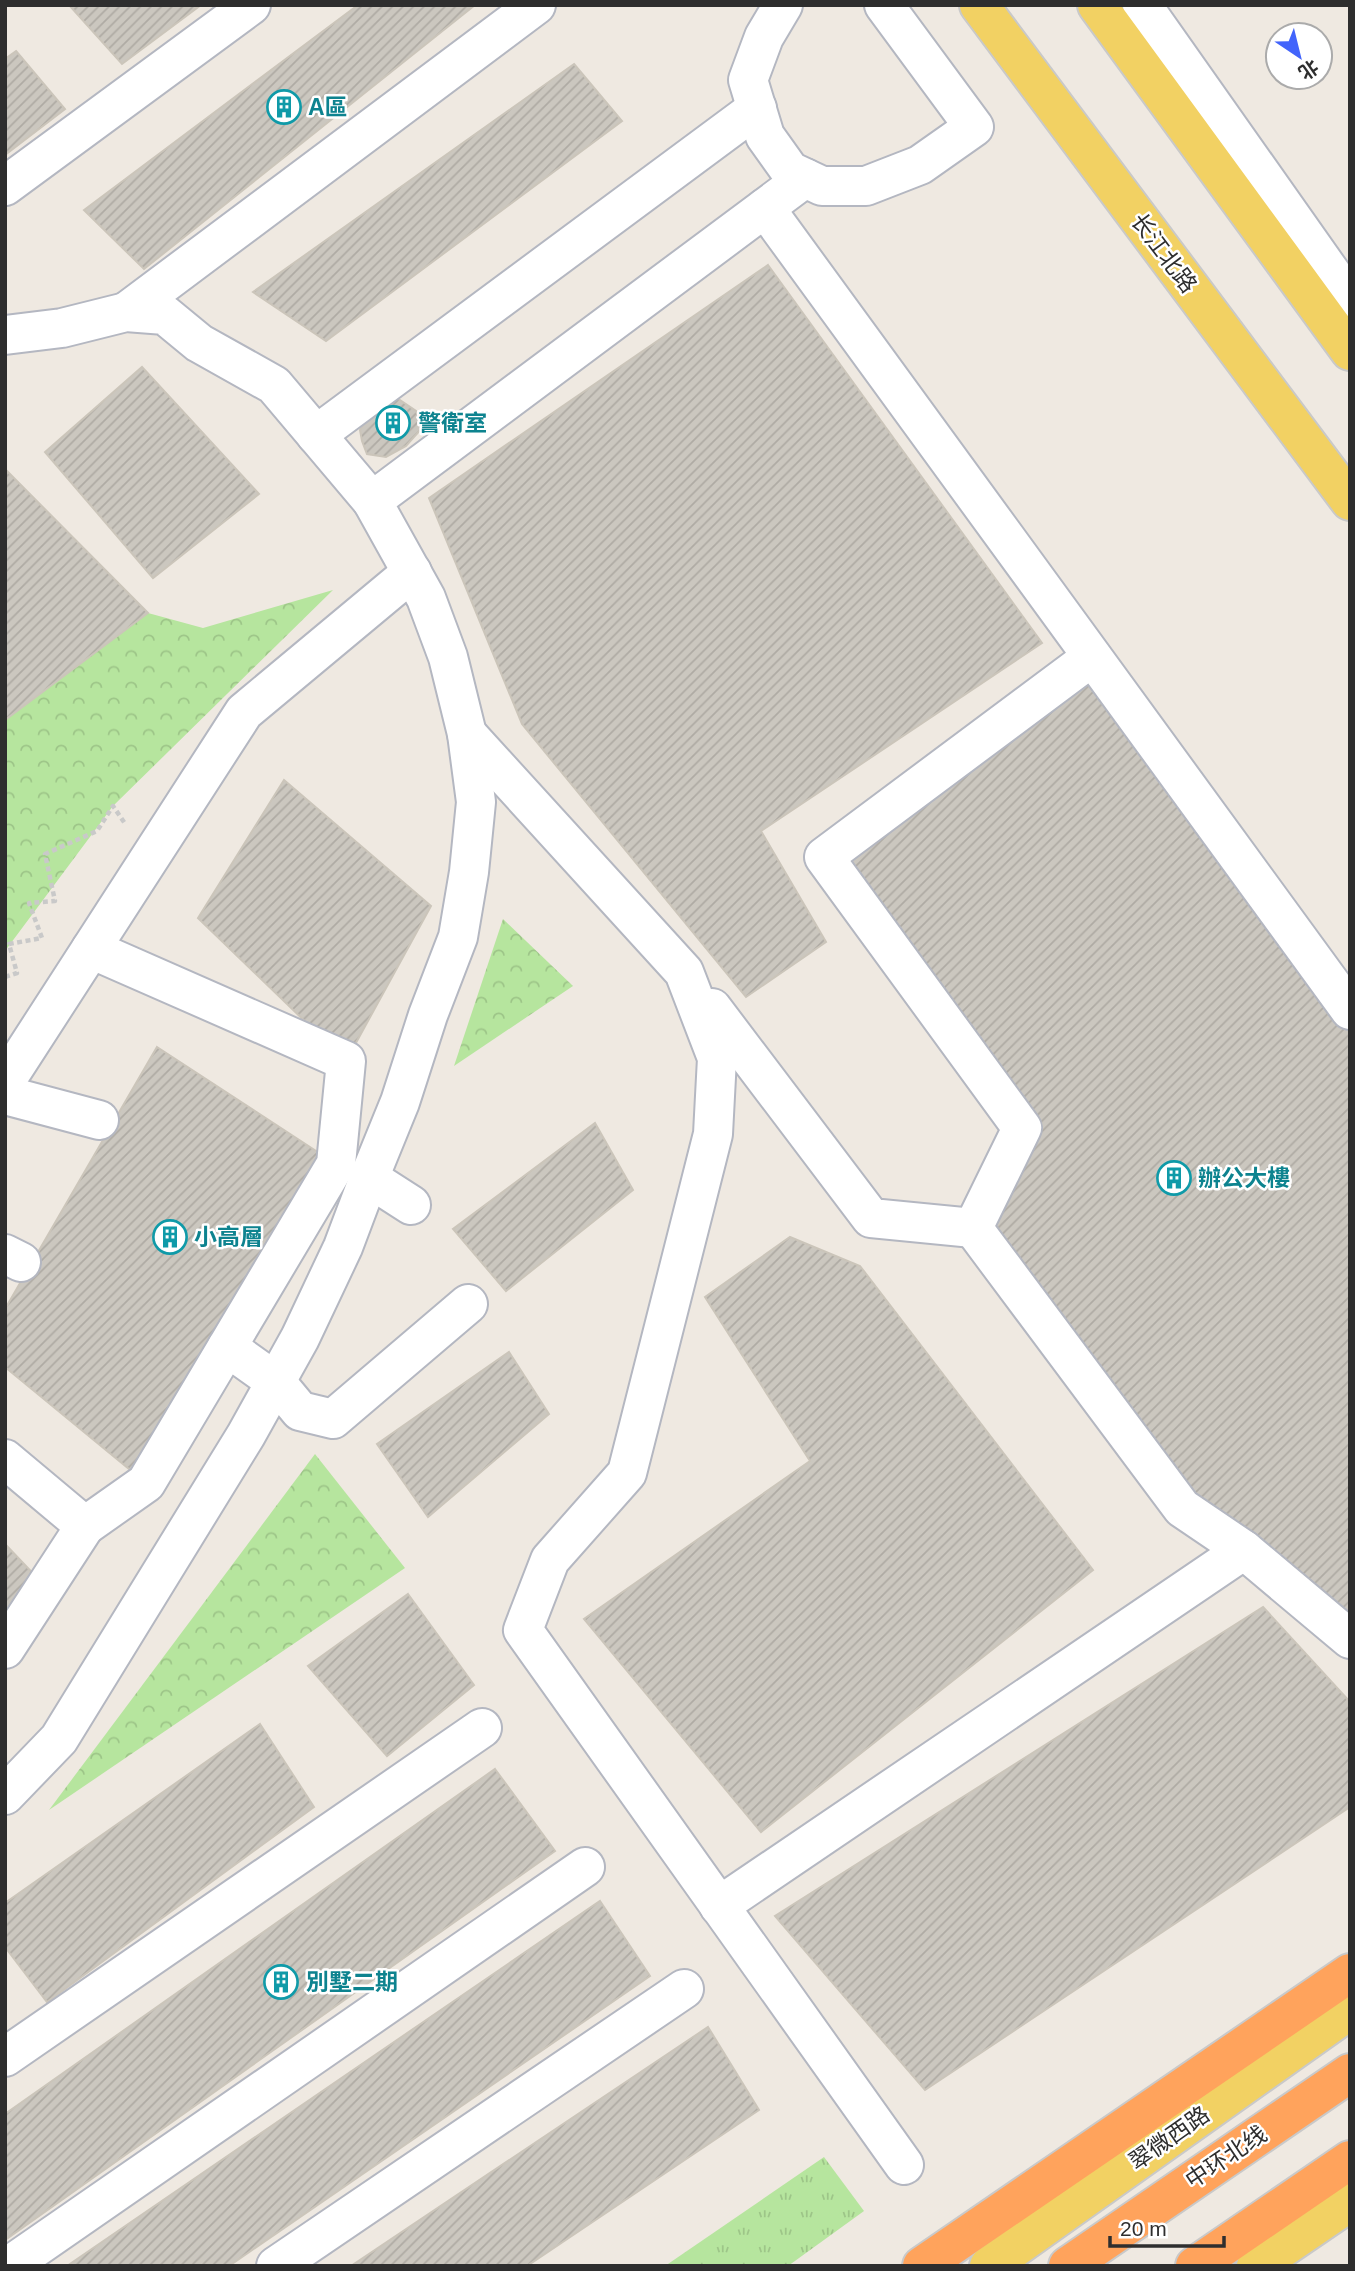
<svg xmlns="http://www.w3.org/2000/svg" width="1355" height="2271" font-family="Helvetica,'Noto Sans SC',sans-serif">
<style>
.grass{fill:url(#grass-tufts)}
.forest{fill:url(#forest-crowns)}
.building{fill:url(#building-hatch);stroke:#cbc5ba;stroke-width:2}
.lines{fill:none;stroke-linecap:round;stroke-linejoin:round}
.minor-casing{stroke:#b4b7c1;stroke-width:42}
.major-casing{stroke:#c9c9c9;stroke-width:42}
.highway-casing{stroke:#c9c9c9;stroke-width:42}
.path{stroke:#c9c9c9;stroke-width:4.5;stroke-dasharray:5 3.5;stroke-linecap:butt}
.minor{stroke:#fff;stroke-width:38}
.major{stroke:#f2d163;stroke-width:38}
.highway{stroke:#ffa35c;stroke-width:38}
.labels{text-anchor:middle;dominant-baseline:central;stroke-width:5;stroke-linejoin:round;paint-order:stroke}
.culture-label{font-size:23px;font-weight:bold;fill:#0d838f;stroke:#fff;text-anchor:start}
.street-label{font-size:23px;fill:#2e2e2e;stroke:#fff}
</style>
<defs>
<pattern id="grass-tufts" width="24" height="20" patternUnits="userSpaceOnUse" patternTransform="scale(1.75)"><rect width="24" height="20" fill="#b6e59e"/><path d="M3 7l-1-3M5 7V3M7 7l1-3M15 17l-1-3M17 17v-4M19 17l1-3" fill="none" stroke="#9dc588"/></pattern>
<pattern id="forest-crowns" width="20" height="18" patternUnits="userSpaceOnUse" patternTransform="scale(1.75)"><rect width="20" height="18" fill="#b6e59e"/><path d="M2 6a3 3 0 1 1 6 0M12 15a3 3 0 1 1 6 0" fill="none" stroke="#9dc588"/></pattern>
<pattern id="building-hatch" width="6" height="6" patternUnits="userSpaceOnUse" patternTransform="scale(1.75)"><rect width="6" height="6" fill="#cbc7bf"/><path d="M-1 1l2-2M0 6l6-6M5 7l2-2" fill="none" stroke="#afaba4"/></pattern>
</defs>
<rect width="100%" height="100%" fill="#efe9e1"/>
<!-- grass -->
<polygon class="grass" points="824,2157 864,2211 788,2266 665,2266"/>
<!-- forest -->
<g class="forest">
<polygon points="333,590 113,806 5,951 5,720 148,613 203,628"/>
<polygon points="503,919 573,986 454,1066"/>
<polygon points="315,1454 405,1568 49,1810"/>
</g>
<!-- building -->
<g class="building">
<polygon points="69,5 201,5 122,64"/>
<polygon points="358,5 475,5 144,269 84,210"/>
<polygon points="16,51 65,109 5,155 5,59"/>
<polygon points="574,64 622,121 326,341 253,292"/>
<polygon points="768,265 1042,643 761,831 826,942 746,997 522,724 429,498"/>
<polygon points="142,367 259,494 153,578 45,452"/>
<polygon points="397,398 416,411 422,428 406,446 386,457 367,454 362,441 360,430 369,417"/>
<polygon points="5,469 148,613 5,720"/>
<polygon points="1092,657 1350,1010 1350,1639 1182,1508 973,1228 1022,1128 824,857"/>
<polygon points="284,780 431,906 346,1061 198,918"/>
<polygon points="157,1047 336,1164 146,1483 5,1367 5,1309"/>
<polygon points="595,1123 633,1190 506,1291 453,1229"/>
<polygon points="790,1237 860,1266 1093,1570 761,1832 584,1619 810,1461 705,1297"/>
<polygon points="509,1352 549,1414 428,1517 377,1444"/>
<polygon points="5,1544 46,1587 5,1642"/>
<polygon points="408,1594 474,1685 387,1756 308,1666"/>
<polygon points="1263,1607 1350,1702 1350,1807 925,2090 775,1916"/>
<polygon points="260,1724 314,1807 47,2002 5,1947 5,1903"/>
<polygon points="495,1769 555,1851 5,2240 5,2114"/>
<polygon points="600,1901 650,1976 229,2266 67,2266"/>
<polygon points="708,2027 759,2110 527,2266 351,2266"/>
</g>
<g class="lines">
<!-- minor casing -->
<g class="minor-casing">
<g id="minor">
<polyline points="783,5 764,37 748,80 765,136 790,171 822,186 866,186 920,165 974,127 884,5"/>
<polyline points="1142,5 1350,300"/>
<polyline points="5,186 251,5"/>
<polyline points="765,208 1350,1010"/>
<polyline points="126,312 536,5"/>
<polyline points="5,335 62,328 126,312 165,315 199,343 274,385 372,501"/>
<polyline points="316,435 757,108"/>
<polyline points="1092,657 824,857 1022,1128 973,1228 1182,1508 1244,1550 1350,1639"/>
<polyline points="467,734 684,972 717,1058 713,1134 627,1473 550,1560 523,1630 904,2165"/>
<polyline points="712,1008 871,1218 973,1228"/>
<polyline points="5,1082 244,712 412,572"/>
<polyline points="5,1095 99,1120"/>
<polyline points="369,1178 411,1205"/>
<polyline points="5,1254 21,1262"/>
<polyline points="227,1347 276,1382 300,1411 333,1419 468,1304"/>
<polyline points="5,1459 85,1526 5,1649"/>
<polyline points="85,1526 146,1483 336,1164 346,1061 91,949"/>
<polyline points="5,1795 59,1739 246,1435 300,1338 343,1247 369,1178 400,1102 428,1015 458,937 469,872 476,802 467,734 448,657 426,598 372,501 805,178"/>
<polyline points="719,1906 1244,1550"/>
<polyline points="5,2057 482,1728"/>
<polyline points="9,2266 585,1867"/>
<polyline points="276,2266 684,1989"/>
</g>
</g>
<!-- major casing -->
<g class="major-casing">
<g id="major">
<polyline points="979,5 1350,501"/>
<polyline points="1097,5 1350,351"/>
<polyline points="989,2266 1350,2010"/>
<polyline points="1256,2266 1350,2202"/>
</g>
</g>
<!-- highway casing -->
<g class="highway-casing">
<g id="highway">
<polyline points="922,2266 1350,1973"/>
<polyline points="1068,2266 1350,2073"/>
<polyline points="1195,2266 1350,2160"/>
</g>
</g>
<!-- path -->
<polyline class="path" points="5,977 17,973 9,944 42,938 29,903 55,901 45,854 97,831 113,806 126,825"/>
<!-- minor -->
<use href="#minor" class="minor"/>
<!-- major -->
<use href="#major" class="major"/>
<!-- highway -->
<use href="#highway" class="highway"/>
</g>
<!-- icons -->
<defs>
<g id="building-ring" transform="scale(1.75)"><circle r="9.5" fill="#fff" stroke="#0f9aa8" stroke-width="1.5"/><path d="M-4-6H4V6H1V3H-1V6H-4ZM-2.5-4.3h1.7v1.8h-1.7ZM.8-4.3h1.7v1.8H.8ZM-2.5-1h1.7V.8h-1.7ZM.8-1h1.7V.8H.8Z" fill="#0f9aa8"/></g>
</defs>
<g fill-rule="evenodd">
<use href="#building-ring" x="284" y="107"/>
<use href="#building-ring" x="393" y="423"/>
<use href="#building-ring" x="1174" y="1178"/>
<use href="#building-ring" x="170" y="1237"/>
<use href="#building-ring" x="281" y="1982"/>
</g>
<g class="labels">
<!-- culture labels -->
<g class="culture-label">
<text x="308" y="107">A區</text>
<text x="418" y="423">警衛室</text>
<text x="1198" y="1178">辦公大樓</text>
<text x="194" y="1237">小高層</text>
<text x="306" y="1982">別墅二期</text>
</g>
<!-- street labels -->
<g class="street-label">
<text transform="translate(1164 253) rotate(53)">长江北路</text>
<text transform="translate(1169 2138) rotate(-35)">翠微西路</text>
<text transform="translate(1226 2157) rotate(-34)">中环北线</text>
</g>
</g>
<!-- border -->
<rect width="1355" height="2271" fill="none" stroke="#2e2e2e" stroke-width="14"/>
<!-- north arrow -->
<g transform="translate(1299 56) rotate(145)"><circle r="33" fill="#ffffff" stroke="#ababab" stroke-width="2"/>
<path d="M0-5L12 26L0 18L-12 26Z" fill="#4264fb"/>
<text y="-10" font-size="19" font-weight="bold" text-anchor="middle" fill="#2e2e2e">北</text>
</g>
<!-- scale -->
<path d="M1110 2236v10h114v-10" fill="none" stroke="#2e2e2e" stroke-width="3.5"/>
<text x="1120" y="2236" font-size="21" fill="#2e2e2e" stroke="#ffffff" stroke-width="5" paint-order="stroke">20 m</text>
</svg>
